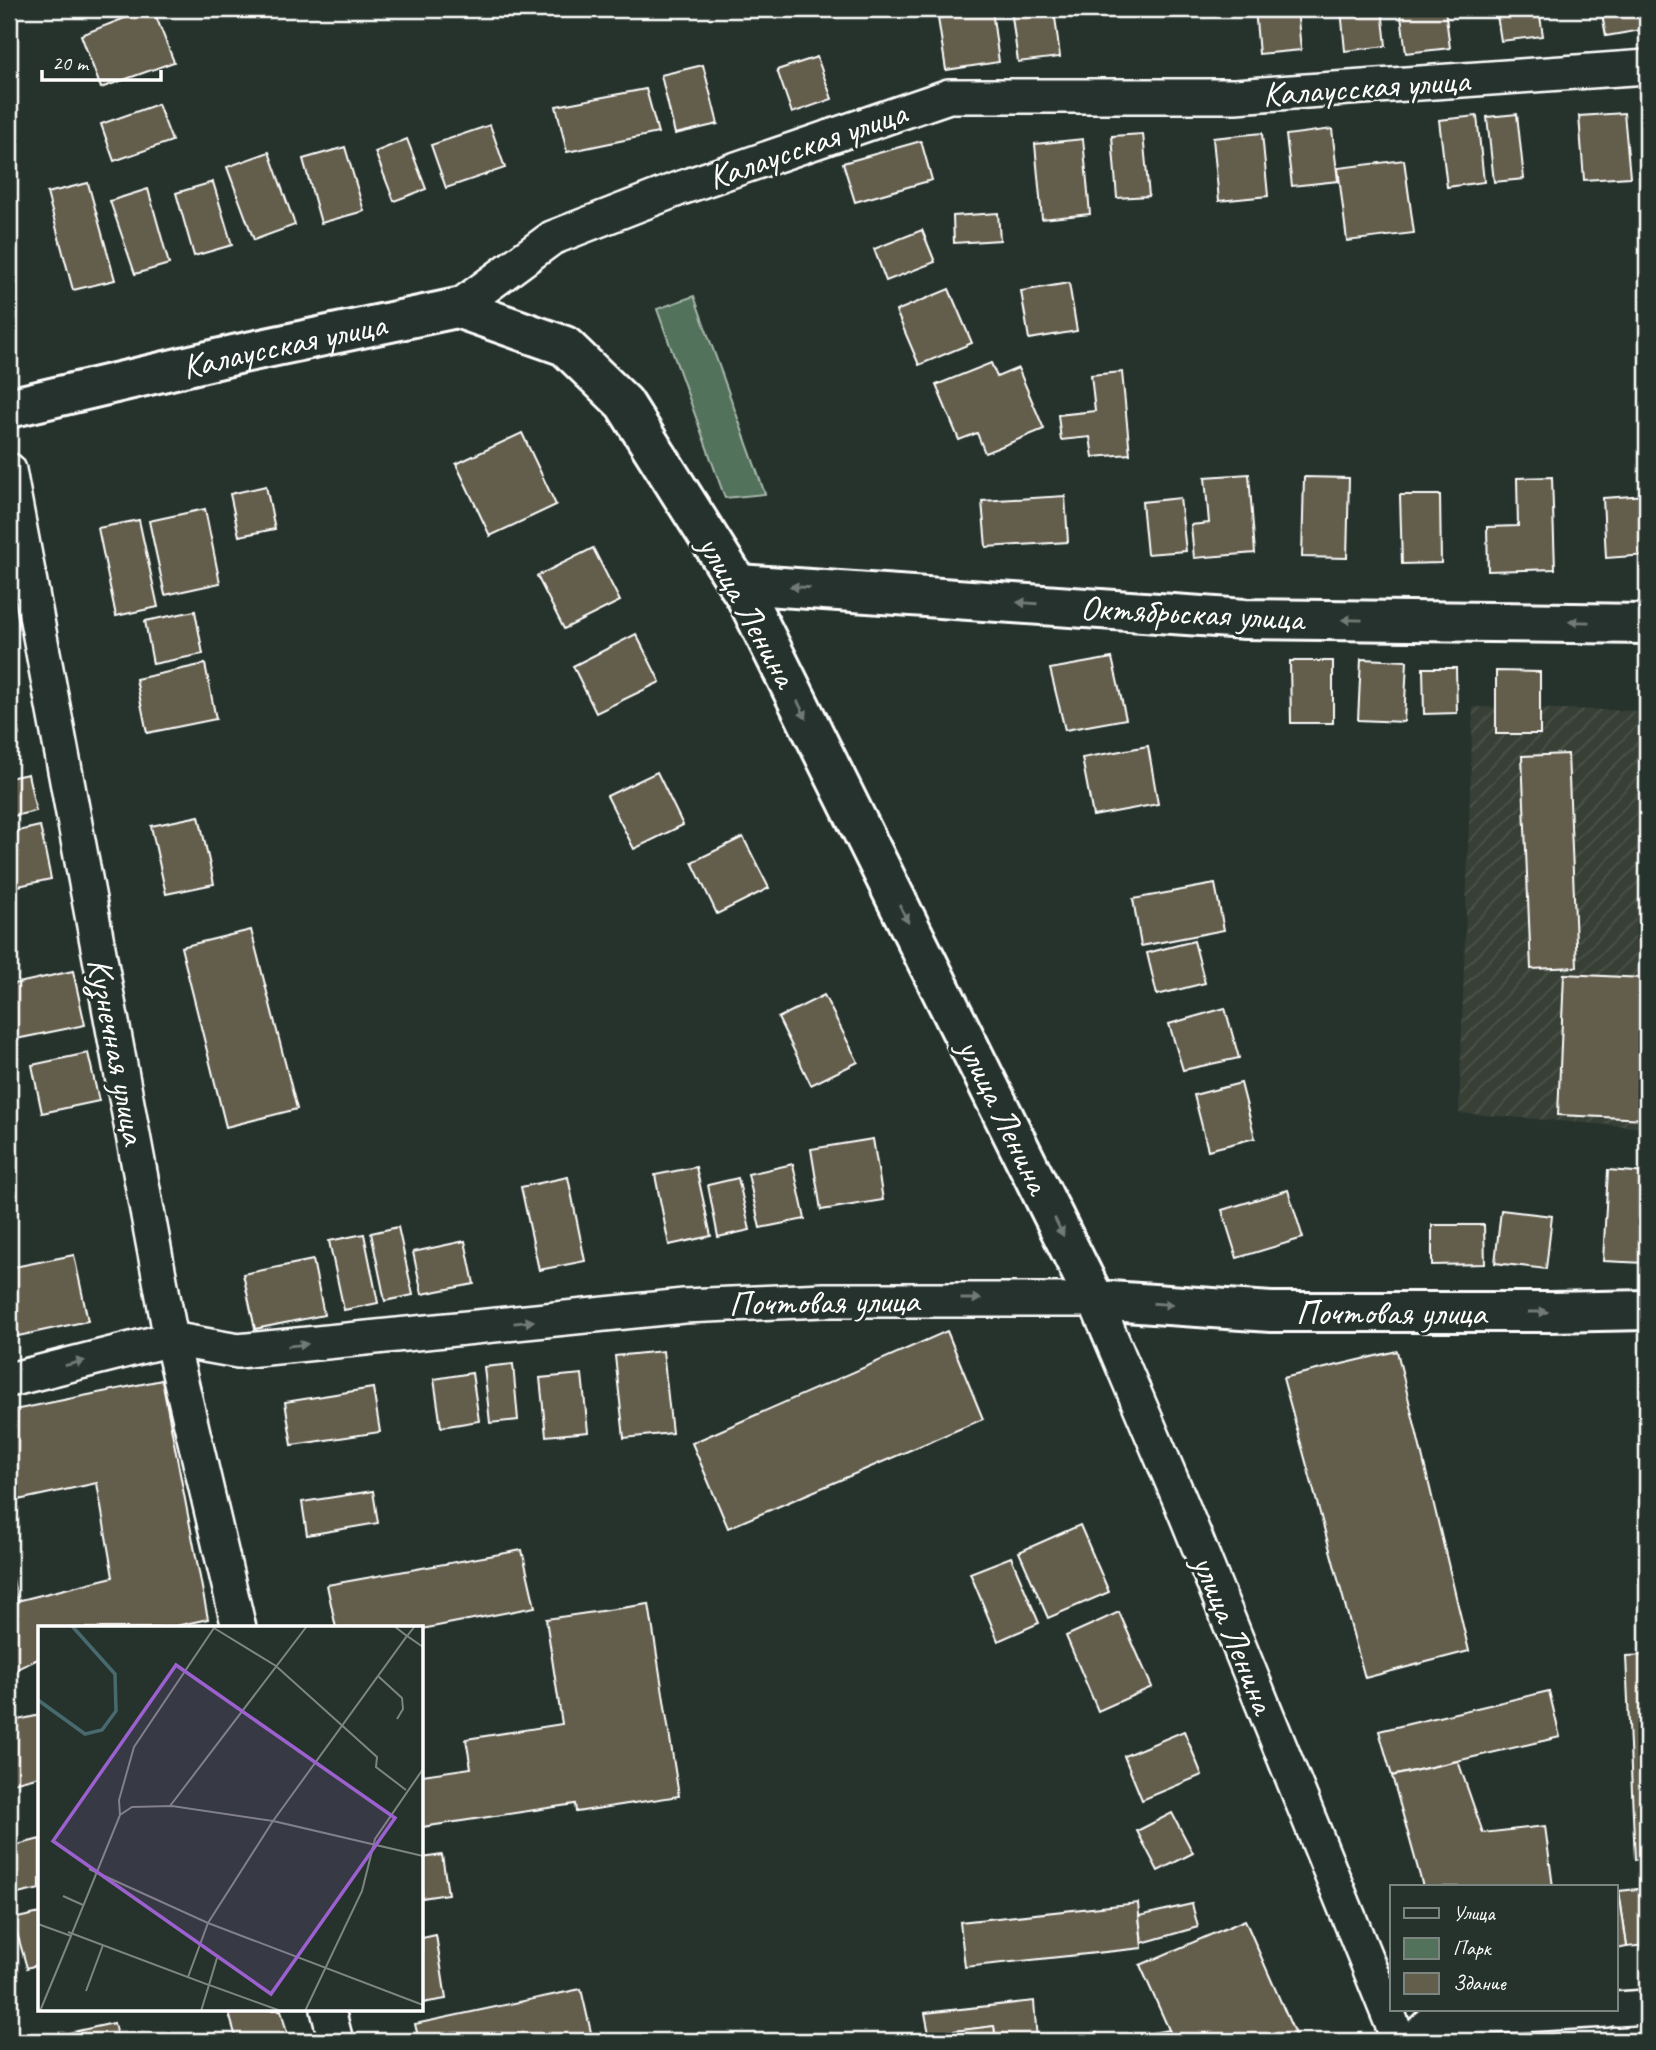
<svg xmlns="http://www.w3.org/2000/svg" width="1656" height="2050" font-family="Caveat,sans-serif">
<style>
.industrial{fill:url(#industrial-furrows)}
.green{fill:#52725b;stroke:#a8b8ad;stroke-width:2}
.building{fill:#635d4c;stroke:#fff;stroke-width:2}
.lines{fill:none;stroke-linecap:round;stroke-linejoin:round}
.street-casing{stroke:#fff;stroke-width:38}
.secondary-casing{stroke:#fff;stroke-width:44}
.street{stroke:#26332d;stroke-width:33}
.secondary{stroke:#26332d;stroke-width:38}
.oneway{fill:#727a76}
.labels{text-anchor:middle;dominant-baseline:central;stroke-width:6;stroke-linejoin:round;paint-order:stroke}
.street-label{font-size:35px;fill:#fff;stroke:#26332d}
.inset-river{fill:none;stroke:#486a6e;stroke-width:3.5}
.inset-road{fill:none;stroke:#7d8581;stroke-width:2}
.view{fill:#9c61cf;fill-opacity:0.15;stroke:#9c61cf;stroke-width:3.5}
.inset-edge{fill:none;stroke:#fff;stroke-width:3.5}
</style>
<defs>
<pattern id="industrial-furrows" width="10" height="10" patternUnits="userSpaceOnUse" patternTransform="scale(1.75)"><rect width="10" height="10" fill="#384036"/><path d="M-1 1l2-2M0 10L10 0M9 11l2-2" fill="none" stroke="#4c534a"/></pattern>
</defs>
<rect width="100%" height="100%" fill="#26332d"/>
<filter id="ink" filterUnits="userSpaceOnUse"><feTurbulence type="fractalNoise" baseFrequency=".0143" numOctaves="2"/><feDisplacementMap in="SourceGraphic" scale="14" xChannelSelector="R" yChannelSelector="G"/><feConvolveMatrix kernelMatrix="1 2 1 2 8 2 1 2 1" color-interpolation-filters="sRGB"/></filter>
<g filter="url(#ink)">
<!-- industrial -->
<polygon class="industrial" points="1473,707 1647,711 1647,1128 1459,1113"/>
<!-- green -->
<polygon class="green" points="694,296 765,494 725,498 657,309"/>
<!-- building -->
<g class="building">
<polygon points="148,9 153,9 174,62 101,88 81,35"/>
<polygon points="1011,9 1054,9 1060,57 1018,62"/>
<polygon points="1255,9 1297,9 1301,50 1259,54"/>
<polygon points="1341,9 1382,9 1386,46 1345,51"/>
<polygon points="1400,9 1445,9 1450,48 1406,53"/>
<polygon points="1496,9 1539,9 1543,36 1501,41"/>
<polygon points="1601,9 1644,9 1647,29 1606,36"/>
<polygon points="992,10 999,62 946,70 938,18"/>
<polygon points="817,57 832,99 792,113 777,70"/>
<polygon points="703,65 718,124 675,134 661,75"/>
<polygon points="646,89 658,133 567,152 556,106"/>
<polygon points="158,104 172,141 114,161 101,124"/>
<polygon points="1624,113 1630,177 1584,180 1579,116"/>
<polygon points="1517,114 1524,179 1494,182 1487,117"/>
<polygon points="1477,116 1484,182 1447,187 1439,120"/>
<polygon points="490,125 505,168 446,188 431,145"/>
<polygon points="1332,129 1338,181 1292,186 1286,135"/>
<polygon points="1262,133 1268,196 1219,201 1213,138"/>
<polygon points="1143,134 1149,196 1117,198 1112,136"/>
<polygon points="407,139 426,189 394,201 375,152"/>
<polygon points="1083,139 1090,214 1042,219 1035,144"/>
<polygon points="921,141 932,180 855,202 843,163"/>
<polygon points="345,147 364,211 321,223 303,159"/>
<polygon points="269,152 295,225 254,240 227,167"/>
<polygon points="1404,160 1414,233 1347,241 1338,168"/>
<polygon points="213,182 232,245 194,256 176,193"/>
<polygon points="88,183 115,280 73,290 47,193"/>
<polygon points="148,189 169,264 135,274 110,201"/>
<polygon points="998,213 1000,240 954,243 953,216"/>
<polygon points="922,230 935,262 886,281 874,249"/>
<polygon points="1069,283 1077,331 1029,339 1021,291"/>
<polygon points="949,289 972,343 919,365 896,311"/>
<polygon points="991,363 997,377 1018,368 1044,429 985,453 977,433 959,440 936,385"/>
<polygon points="1122,372 1130,454 1093,457 1090,437 1061,440 1058,415 1095,411 1091,375"/>
<polygon points="522,433 556,505 490,536 456,464"/>
<polygon points="1249,474 1255,553 1194,558 1191,525 1209,523 1205,477"/>
<polygon points="1304,477 1349,478 1347,558 1302,557"/>
<polygon points="1552,477 1555,569 1488,571 1487,527 1518,526 1517,478"/>
<polygon points="266,486 275,529 239,536 230,494"/>
<polygon points="1400,495 1440,495 1441,563 1402,564"/>
<polygon points="1647,495 1647,555 1606,558 1603,498"/>
<polygon points="1065,496 1068,542 986,547 982,501"/>
<polygon points="1180,498 1186,551 1147,554 1142,502"/>
<polygon points="205,509 220,583 165,595 149,521"/>
<polygon points="139,520 158,607 116,616 98,528"/>
<polygon points="593,548 620,601 564,629 537,576"/>
<polygon points="195,611 203,654 153,664 145,621"/>
<polygon points="636,634 660,682 596,713 573,666"/>
<polygon points="1112,658 1126,719 1065,730 1050,669"/>
<polygon points="1361,659 1407,661 1404,722 1358,720"/>
<polygon points="1290,661 1333,661 1333,723 1291,723"/>
<polygon points="205,664 216,719 147,733 136,679"/>
<polygon points="1423,668 1456,668 1457,713 1424,714"/>
<polygon points="1496,671 1540,672 1540,734 1496,734"/>
<polygon points="9,687 19,735 9,738"/>
<polygon points="1148,746 1158,804 1093,816 1082,758"/>
<polygon points="1568,754 1577,967 1531,969 1522,756"/>
<polygon points="657,772 683,825 634,849 607,796"/>
<polygon points="28,774 36,811 9,817 9,778"/>
<polygon points="199,816 214,884 166,894 151,826"/>
<polygon points="40,826 51,879 9,888 9,833"/>
<polygon points="743,837 769,888 717,914 692,862"/>
<polygon points="1215,884 1224,930 1141,946 1133,899"/>
<polygon points="251,930 297,1109 226,1127 181,947"/>
<polygon points="1194,941 1205,983 1157,995 1147,953"/>
<polygon points="73,971 85,1025 16,1039 9,1005 9,985"/>
<polygon points="1564,974 1643,978 1642,1030 1647,1030 1647,1119 1558,1115"/>
<polygon points="824,995 858,1062 811,1085 778,1018"/>
<polygon points="1225,1008 1239,1058 1183,1070 1169,1024"/>
<polygon points="88,1053 99,1101 42,1113 32,1065"/>
<polygon points="1241,1083 1255,1138 1208,1150 1194,1095"/>
<polygon points="873,1139 883,1200 821,1210 811,1149"/>
<polygon points="793,1164 805,1219 760,1228 748,1174"/>
<polygon points="696,1167 711,1236 669,1245 655,1175"/>
<polygon points="1608,1170 1647,1173 1645,1263 1603,1261"/>
<polygon points="568,1177 585,1261 539,1270 521,1187"/>
<polygon points="738,1178 750,1230 718,1237 708,1185"/>
<polygon points="1288,1190 1303,1238 1237,1258 1222,1210"/>
<polygon points="1501,1210 1552,1216 1546,1269 1495,1263"/>
<polygon points="1432,1225 1484,1225 1485,1264 1432,1265"/>
<polygon points="398,1227 413,1295 385,1301 371,1233"/>
<polygon points="364,1234 378,1303 344,1310 329,1241"/>
<polygon points="465,1241 474,1284 422,1294 413,1252"/>
<polygon points="74,1255 88,1321 9,1338 9,1268"/>
<polygon points="313,1260 324,1315 255,1329 243,1274"/>
<polygon points="947,1331 983,1419 728,1528 692,1443"/>
<polygon points="663,1351 672,1433 624,1438 615,1356"/>
<polygon points="1397,1351 1469,1651 1365,1678 1283,1378"/>
<polygon points="513,1364 518,1420 490,1423 484,1367"/>
<polygon points="472,1373 479,1421 441,1427 434,1379"/>
<polygon points="582,1374 588,1432 546,1436 540,1378"/>
<polygon points="162,1380 208,1619 167,1628 40,1628 40,1658 9,1673 9,1580 13,1579 17,1601 113,1577 97,1483 9,1502 9,1411"/>
<polygon points="373,1388 380,1432 292,1445 285,1402"/>
<polygon points="373,1491 378,1523 307,1535 302,1502"/>
<polygon points="1080,1525 1109,1592 1048,1618 1019,1552"/>
<polygon points="522,1550 535,1607 422,1629 336,1628 327,1585"/>
<polygon points="1011,1557 1039,1623 998,1641 970,1573"/>
<polygon points="649,1604 679,1796 576,1812 575,1804 422,1827 422,1775 471,1768 466,1739 562,1724 546,1619"/>
<polygon points="1119,1612 1152,1687 1098,1711 1066,1636"/>
<polygon points="1647,1655 1647,1859 1635,1860 1626,1656"/>
<polygon points="1549,1691 1560,1737 1392,1776 1379,1731"/>
<polygon points="40,1715 40,1776 9,1784 9,1722"/>
<polygon points="1184,1731 1202,1775 1142,1800 1124,1756"/>
<polygon points="1458,1761 1483,1833 1545,1826 1553,1887 1423,1887 1392,1776"/>
<polygon points="1172,1813 1193,1853 1158,1871 1137,1831"/>
<polygon points="40,1839 40,1889 9,1896 9,1847"/>
<polygon points="442,1855 448,1894 422,1898 422,1858"/>
<polygon points="1647,1888 1647,1945 1627,1947 1619,1891"/>
<polygon points="1616,1891 1619,1891 1627,1947 1616,1949"/>
<polygon points="1138,1903 1142,1948 965,1967 960,1922"/>
<polygon points="1192,1904 1198,1927 1142,1943 1139,1916"/>
<polygon points="40,1913 40,1964 27,1968 13,1919"/>
<polygon points="1245,1920 1298,2041 1174,2041 1140,1965"/>
<polygon points="436,1935 446,1999 422,2003 422,1938"/>
<polygon points="581,1989 593,2041 419,2041 415,2024"/>
<polygon points="1034,2001 1037,2041 996,2041 994,2026 929,2034 925,2013"/>
<polygon points="228,2010 281,2010 289,2041 237,2041"/>
<polygon points="114,2023 118,2041 45,2041 45,2038"/>
<polygon points="994,2026 996,2041 930,2041 929,2034"/>
<polygon points="1169,2030 1174,2041 1101,2041"/>
<polygon points="1097,2033 1098,2041 1042,2041"/>
</g>
<g class="lines">
<!-- street casing -->
<g class="street-casing">
<g id="street">
<polyline points="457,308 552,238 678,189 949,96 1235,96 1647,67"/>
<polyline points="9,470 171,1339 239,1628"/>
<polyline points="9,1380 171,1339 238,1351 684,1306 824,1300 1095,1300 1182,1505 1399,2041"/>
<polyline points="1616,2009 1647,2007"/>
<polyline points="328,2010 336,2041"/>
<polyline points="1413,2041 1434,2020 1607,2010"/>
</g>
</g>
<!-- secondary casing -->
<g class="secondary-casing">
<g id="secondary">
<path id="s1" d="M9,408L238,354L457,308L565,346L624,403L746,597L1095,1300L1271,1312H1549L1647,1310"/>
<polyline points="738,584 1245,619 1647,624"/>
</g>
</g>
<!-- street -->
<use href="#street" class="street"/>
<!-- secondary -->
<use href="#secondary" class="secondary"/>
</g>
<!-- one-way arrows -->
<defs><path id="oneway-solid" d="M-6-.8H1V-3.2L6.5 0L1 3.2V.8H-6Z" transform="scale(1.75)"/></defs>
<g class="oneway">
<use href="#oneway-solid" transform="translate(800 587) rotate(-176)"/>
<use href="#oneway-solid" transform="translate(1027 603) rotate(-176)"/>
<use href="#oneway-solid" transform="translate(1352 620) rotate(-179)"/>
<use href="#oneway-solid" transform="translate(1579 622) rotate(-179)"/>
<use href="#oneway-solid" transform="translate(802 710) rotate(64)"/>
<use href="#oneway-solid" transform="translate(904 914) rotate(64)"/>
<use href="#oneway-solid" transform="translate(1059 1227) rotate(64)"/>
<use href="#oneway-solid" transform="translate(971 1299)"/>
<use href="#oneway-solid" transform="translate(1163 1304) rotate(4)"/>
<use href="#oneway-solid" transform="translate(1538 1312)"/>
<use href="#oneway-solid" transform="translate(524 1322) rotate(-6)"/>
<use href="#oneway-solid" transform="translate(298 1345) rotate(-6)"/>
<use href="#oneway-solid" transform="translate(75 1363) rotate(-14)"/>
</g>
</g>
<g class="labels">
<!-- street labels -->
<g class="street-label">
<text transform="translate(1366 87) rotate(-4)">Калаусская улица</text>
<text transform="translate(807 145) rotate(-19)">Калаусская улица</text>
<text stroke="none"><textPath href="#s1" startOffset="282">Калаусская улица</textPath></text>
<text transform="translate(748 611) rotate(61)">улица Ленина</text>
<text transform="translate(1192 613) rotate(3)">Октябрьская улица</text>
<text transform="translate(117 1051) rotate(79)">Кузнечная улица</text>
<text transform="translate(1004 1116) rotate(64)">улица Ленина</text>
<text transform="translate(824 1302) rotate(-1)">Почтовая улица</text>
<text x="1391" y="1312">Почтовая улица</text>
<text transform="translate(1234 1634) rotate(68)">улица Ленина</text>
</g>
</g>
<!-- overview -->
<g transform="translate(38 1626)">
<rect width="385" height="385" fill="#26332d"/>
<path class="inset-river" d="M0,74L47,108L64,104L78,85L77,48L34,0"/>
<path class="inset-road" d="M356,0L369,10L377,0M176,2L238,40L339,131L338,141L368,164M340,50L364,72L365,83L359,93M132,180L269,0M82,189L81,174L96,121L176,2M51,243L170,297L385,379M25,270L45,279M0,298L33,310L82,189L94,181L134,180L235,195L369,10L385,21M30,306L171,359L163,385M179,332L171,359L243,385M150,351L170,297L235,195L385,230M48,365L65,319M2,385L33,310M267,385L324,265L337,213L385,143"/>
<path class="view" d="M138,39L357,192L233,368L15,215Z"/>
<rect width="385" height="385" class="inset-edge"/>
</g>
<!-- margin -->
<rect width="1656" height="2050" fill="none" stroke="#26332d" stroke-width="35"/>
<rect x="18" y="18" width="1621" height="2015" fill="none" stroke="#fff" stroke-width="2.5" filter="url(#ink)"/>
<!-- legend -->
<rect x="1390" y="1885" width="228" height="126" fill="#26332d" stroke="#7d8581" stroke-width="2"/>
<rect x="1404" y="1908" width="35" height="10" fill="#26332d" stroke="#7d8581" stroke-width="2"/>
<text x="1453" y="1920" font-size="21" fill="#ffffff">Улица</text>
<rect x="1404" y="1938" width="35" height="21" fill="#52725b" stroke="#7d8581" stroke-width="2"/>
<text x="1453" y="1955" font-size="21" fill="#ffffff">Парк</text>
<rect x="1404" y="1973" width="35" height="21" fill="#635d4c" stroke="#7d8581" stroke-width="2"/>
<text x="1453" y="1990" font-size="21" fill="#ffffff">Здание</text>
<!-- scale -->
<path d="M42 70v10h119v-10" fill="none" stroke="#ffffff" stroke-width="3.5"/>
<text x="52" y="70" font-size="21" fill="#ffffff" stroke="#26332d" stroke-width="5" paint-order="stroke">20 m</text>
</svg>
